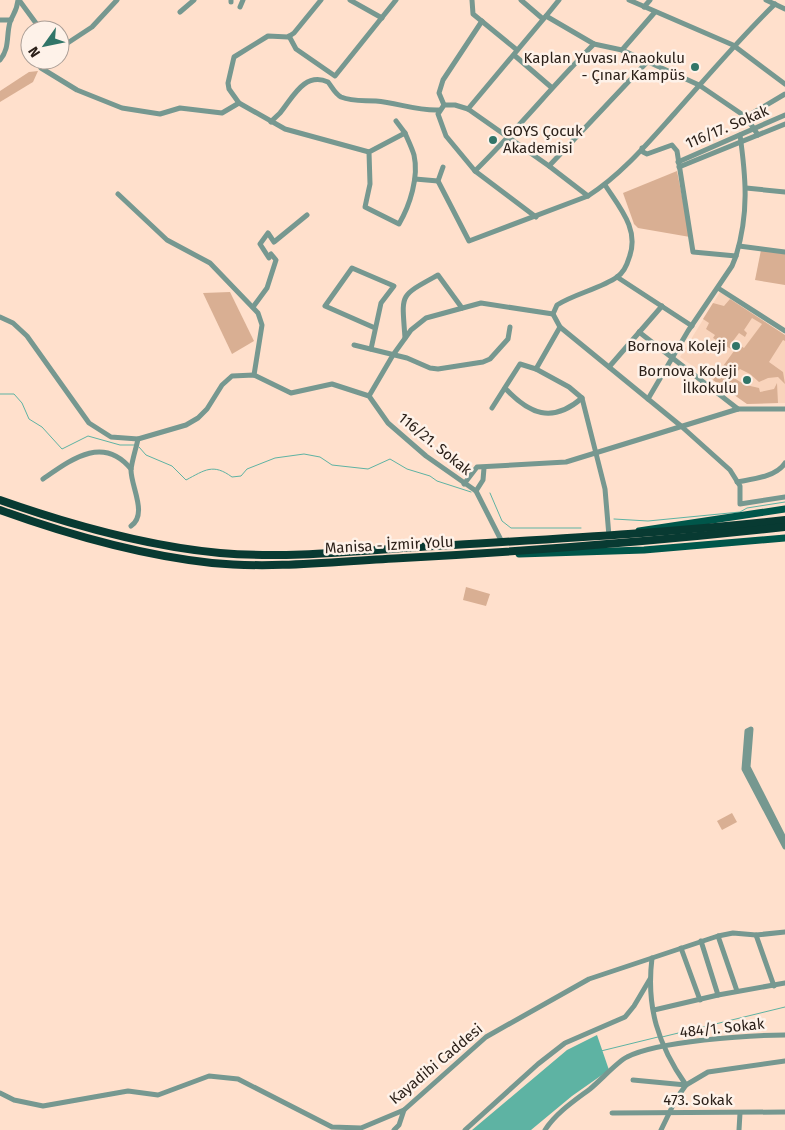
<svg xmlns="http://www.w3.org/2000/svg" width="785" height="1130" font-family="'Fira Sans',sans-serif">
<rect width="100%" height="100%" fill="#ffe0cc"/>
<!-- built -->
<polygon fill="#f9d4bc" points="720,292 785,335 785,403 747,404 680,357"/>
<!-- green -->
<g fill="#d9af93" fill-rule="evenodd">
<polygon points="38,71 33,82 0,102 0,91 29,72"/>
<polygon points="677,171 690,237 638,228 634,224 623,193"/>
<polygon points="761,250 785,254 785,285 755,280"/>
<polygon points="230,292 254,341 232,354 203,293"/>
<path d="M 730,299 L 785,335 L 785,341 L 783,340 L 769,362 L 783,372 L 785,384 L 778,377 L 768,378 L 759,382 L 750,374 L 740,369 L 732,376 C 743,385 747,385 759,388 L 760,392 L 774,389 L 777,383 L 778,403 L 747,404 L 713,380 L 734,351 L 713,338 L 715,335 L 706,329 L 709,323 L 703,319 L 713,303 L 724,306 ZM 752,318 L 762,324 L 744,348 L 733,341 L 739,333 L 745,337 L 747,333 L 744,330 Z"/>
<polygon points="466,587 490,594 486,606 463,600"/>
<polygon points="732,813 737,822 722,830 717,821"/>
</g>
<!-- water -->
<polygon fill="#5eb3a3" points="597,1035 609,1070 572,1096 531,1130 472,1130 567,1050"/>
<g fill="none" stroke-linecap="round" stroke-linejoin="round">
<!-- stream -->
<g stroke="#5eb3a3" stroke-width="1">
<polyline points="0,394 14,394 22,403 29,419 42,427 62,449 88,436 120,445 135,445"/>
<path d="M 139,447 L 146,455 L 172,466 L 186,480 C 205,470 213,463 232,477 L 241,476 L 247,469 L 275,458 L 304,454 L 320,457 L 332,465 L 368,469 L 390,459 L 407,469 L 430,476 L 437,481 L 471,492"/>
<polyline points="490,493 502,521 511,528 581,528"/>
<polyline points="614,519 648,521 740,512 747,508 785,502"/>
<polyline points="662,1037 785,1007"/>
<polyline points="601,1051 658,1037"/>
</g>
<!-- minor -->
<g stroke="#769890" stroke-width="5">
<polyline points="19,0 41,30"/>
<polyline points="350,0 382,18"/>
<polyline points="472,0 473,14 517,50"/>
<polyline points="521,0 543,19"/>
<polyline points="629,0 733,45 785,84"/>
<polyline points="766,0 785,9"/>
<polyline points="231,2 231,0"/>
<polyline points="240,7 243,0"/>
<polyline points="644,7 650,0"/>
<polyline points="180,12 194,0"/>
<polyline points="546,16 559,0"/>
<polyline points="0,20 11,20"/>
<polyline points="289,36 296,49 335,76 396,0"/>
<polyline points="60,48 92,27 117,0"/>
<polyline points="622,50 655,12"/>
<polyline points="514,55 551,87"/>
<path d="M 0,60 C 10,48 6,36 10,22 C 13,14 17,11 18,0"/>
<polyline points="41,68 77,90 122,108 160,114 180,108 222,113 239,103 285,129 369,152"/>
<polyline points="239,103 229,89 228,83 234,57 268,36 288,37 294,33 321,0"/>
<polyline points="444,105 439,93 443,80 482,21"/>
<polyline points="468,109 546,16 594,44 622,50 699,85 746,117 758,135"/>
<polyline points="746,117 785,94"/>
<polyline points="396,121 405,133"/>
<path d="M 271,122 C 274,118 277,116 280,113 C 292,99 304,71 328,82 C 332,87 335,94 341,97 C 353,102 365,100 376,101 C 398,103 417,111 439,110"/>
<path d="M 405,133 C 408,140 412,148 414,155 C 419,177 410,205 399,224 L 365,207 L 370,184 L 369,152 Z"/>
<path d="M 642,148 L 643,152 L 647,154 L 672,145 L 677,151 L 693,252 L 736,256 C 749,213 746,178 740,135"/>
<polyline points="678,162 785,115"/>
<polyline points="549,166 648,61"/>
<path d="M 443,167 L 438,181 L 469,241 L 588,196 C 621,175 648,143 674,114 C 707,77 739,39 775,4"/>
<polyline points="679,167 785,124"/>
<path d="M 475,171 C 517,130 553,85 594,44"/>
<polyline points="415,179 438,181"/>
<path d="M 605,185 C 620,208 640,230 629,258 C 627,265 623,273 617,277 C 602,288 574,294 557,305 L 553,314 L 560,327 L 681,426 L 730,470 L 740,486 L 740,504 L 785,497"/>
<polyline points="746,188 785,192"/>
<polyline points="118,194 167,240 210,263 258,313 262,325 254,375"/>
<polyline points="536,217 475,171 446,136 438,114 444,105 455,105 468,109 549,166 588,196"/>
<polyline points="739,246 785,252"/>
<polyline points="617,277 692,326"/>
<polyline points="718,288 785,331"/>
<polyline points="253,307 267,288 276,260 271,254 269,258 260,244 268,233 274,242 307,215"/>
<polyline points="0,317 13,323 27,336 89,423 111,437 138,439 186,425 198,418 207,409 222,385 232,376 254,375 291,393 332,384 369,396 388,423 426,456 476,491 502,542"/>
<polyline points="560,327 536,369 569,387 582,398 605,489 609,536"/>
<polyline points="639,332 738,409"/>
<path d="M 405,338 C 402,293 398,297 438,275 L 462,308"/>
<polyline points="354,345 407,358 430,368 438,369 483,362 490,359 508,339 510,327"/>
<polyline points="371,349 381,303 394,286 352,268 325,306 375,328"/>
<polyline points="609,367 662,306"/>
<path d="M 505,388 C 529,414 552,424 582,398"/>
<polyline points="369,396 393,355 411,330 426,318 481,303 553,314"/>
<polyline points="648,399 688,331 732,266 736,256"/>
<polyline points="492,408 520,364 536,369"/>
<path d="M 43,479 C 72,459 103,435 131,469"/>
<path d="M 737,482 C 752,479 776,477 785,463"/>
<polyline points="464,484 477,467 566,462 738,409 785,409"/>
<polyline points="476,491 483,480 484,468"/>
<path d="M 131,526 C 148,514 131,487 131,470 C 132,460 136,449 138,439"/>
<polyline points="785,840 748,767 751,729 747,731 744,769 785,847"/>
<polyline points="756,935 774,986"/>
<polyline points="718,936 737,991"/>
<polyline points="701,941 718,995"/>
<polyline points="681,948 700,1000"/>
<path d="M 652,958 C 646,1007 658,1045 686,1085 L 676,1099 L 661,1130"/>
<polyline points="654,1010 718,995 785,983"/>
<polyline points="633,1080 686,1085 708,1072 785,1061"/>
<polyline points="0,1093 14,1100 43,1106 128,1091 158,1095 209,1076 238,1079 332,1127 361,1128 404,1110 486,1037 589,979 718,936 733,933 756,935 785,932"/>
<polyline points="612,1113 785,1112"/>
<polyline points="394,1130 399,1125 404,1110"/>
<polyline points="465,1130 538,1064 565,1043 625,1017 634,1006 650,979"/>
<path d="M 545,1130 C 556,1113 574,1101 590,1089 C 600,1081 618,1061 627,1057 C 658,1041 749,1035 785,1035"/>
<polyline points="739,1130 740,1113"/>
</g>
<!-- major -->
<g stroke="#00564a" stroke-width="7">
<polyline points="639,531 785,509"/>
<polyline points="519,554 644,550 785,538"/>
</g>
<!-- highway -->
<g stroke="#083a32" stroke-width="8">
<path d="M 0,500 C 71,525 145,546 220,553 C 291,559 365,550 435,546 C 552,539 669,533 785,520"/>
<path d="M 0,510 C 69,535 139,555 212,563 C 275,569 340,561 403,558 C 531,551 658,541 785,527"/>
</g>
</g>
<!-- markers -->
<g fill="#317568" stroke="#fef2e9" stroke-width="2">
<circle cx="695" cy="67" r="5"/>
<circle cx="493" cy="140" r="5"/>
<circle cx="736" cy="346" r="5"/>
<circle cx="747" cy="380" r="5"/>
</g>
<g text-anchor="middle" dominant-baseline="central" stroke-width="5" stroke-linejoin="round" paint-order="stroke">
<!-- poi labels -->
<g font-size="15" fill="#2b2019" stroke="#fef2e9" text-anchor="end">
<text x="685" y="58">Kaplan Yuvası Anaokulu<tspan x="685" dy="17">- Çınar Kampüs</tspan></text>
<text x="503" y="131" text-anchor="start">GOYS Çocuk<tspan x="503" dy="17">Akademisi</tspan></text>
<text x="726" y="346">Bornova Koleji</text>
<text x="737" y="371">Bornova Koleji<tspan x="737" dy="17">İlkokulu</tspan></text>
</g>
<!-- street labels -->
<g font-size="15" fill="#2b2019" stroke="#fef2e9">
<text transform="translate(727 127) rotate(-23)">116/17. Sokak</text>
<text transform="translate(435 444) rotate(39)">116/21. Sokak</text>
<text transform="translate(389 545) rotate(-3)">Manisa - İzmir Yolu</text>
<text transform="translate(722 1028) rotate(-6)">484/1. Sokak</text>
<text transform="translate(436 1064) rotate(-40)">Kayadibi Caddesi</text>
<text x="698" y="1100">473. Sokak</text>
</g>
</g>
<!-- north arrow -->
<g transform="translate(45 45) rotate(237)"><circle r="24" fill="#fef2e9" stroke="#aa9e96"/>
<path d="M0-4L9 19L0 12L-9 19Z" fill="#317568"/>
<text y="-8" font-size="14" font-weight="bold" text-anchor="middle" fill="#2b2019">N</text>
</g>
</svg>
